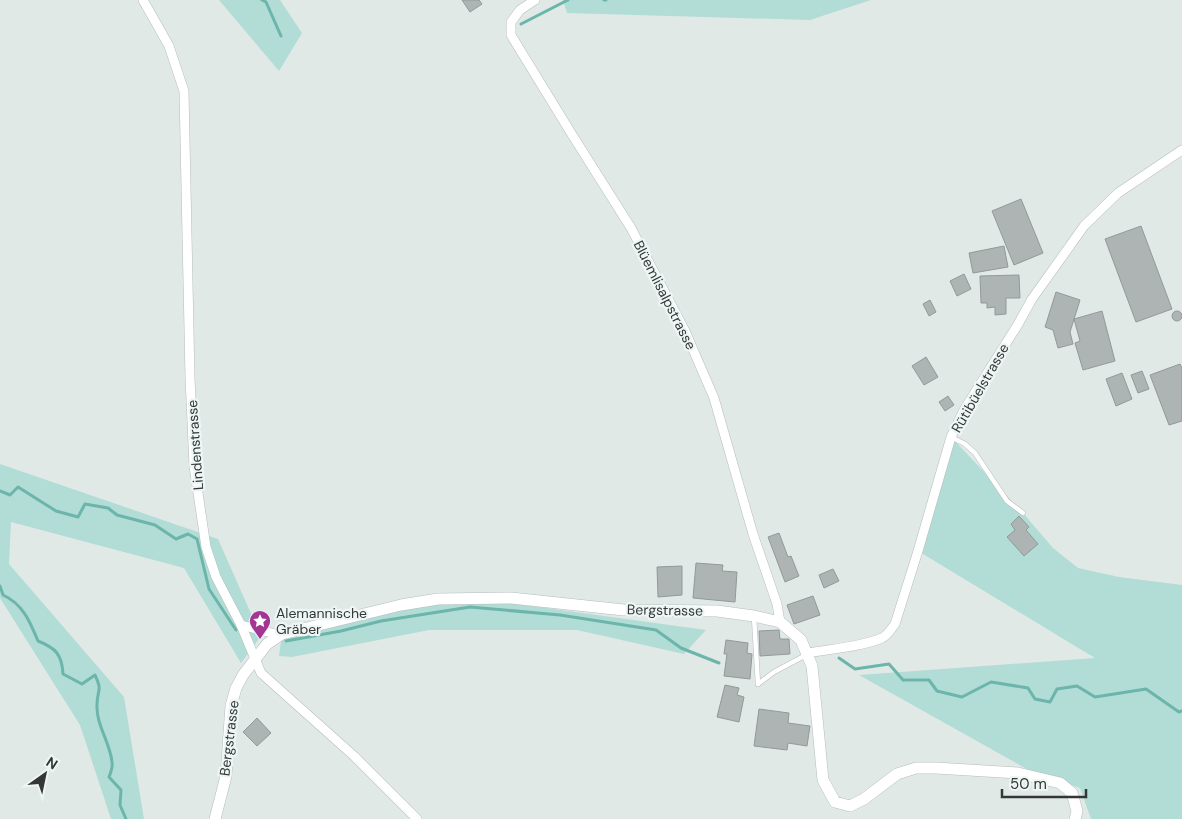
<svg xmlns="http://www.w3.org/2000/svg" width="1182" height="819" font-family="'DM Sans',sans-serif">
<rect width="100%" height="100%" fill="#e1e9e7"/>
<!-- green -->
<g fill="#b2dcd6">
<polygon points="219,0 280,0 302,33 279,71"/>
<polygon points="563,0 871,0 810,20 567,13"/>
<polygon points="951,437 1023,513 1053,548 1078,568 1119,577 1182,585 1182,819 1091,819 1080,788 1034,773 859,675 1095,658 918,551"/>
<polygon points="0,464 218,539 261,636 241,663 184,568 11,522 9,564 124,697 144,819 111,819 80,725 0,598"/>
<polygon points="496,601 706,630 684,654 577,630 429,630 292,657 279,656 282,634 401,605"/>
</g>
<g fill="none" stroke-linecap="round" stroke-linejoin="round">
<!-- stream -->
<g stroke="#6cb5ab" stroke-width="3">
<polyline points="262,0 266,2 281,36"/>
<polyline points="604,0 606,0"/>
<polyline points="521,24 568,0"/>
<polyline points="0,491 10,495 18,487 56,511 78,517 85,504 108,508 117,515 155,525 176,539 188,534 197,539 209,589 236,630"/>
<path d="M 0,586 L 3,595 C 23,604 30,622 38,641 C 56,648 62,655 63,674 L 82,684 L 95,675 C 103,692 97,689 97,705 C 96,725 110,742 112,762 C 113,767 111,772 109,777 L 121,790 L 120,805 L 126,819"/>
<polyline points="286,641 341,631 381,621 470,607 560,615 656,630 681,648 719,663"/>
<polyline points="839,658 855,669 889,664 903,680 929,680 937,691 962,697 991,682 1028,688 1035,699 1050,702 1057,689 1077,686 1095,697 1146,689 1179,712 1182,711"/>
</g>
</g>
<!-- building -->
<g fill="#adb4b3" stroke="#929998">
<polygon points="462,0 479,0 482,4 470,12"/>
<polygon points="1021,199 1043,253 1014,265 992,211"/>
<polygon points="1141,226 1172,309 1136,322 1105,239"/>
<polygon points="1004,246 1008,267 973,273 969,253"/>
<polygon points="964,274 971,289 957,296 950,281"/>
<polygon points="1019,275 1020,298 1006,298 1006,314 995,315 995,307 987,308 987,303 981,303 980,276"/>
<polygon points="1056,292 1080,300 1070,332 1073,344 1058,348 1053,330 1045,327"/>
<polygon points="930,300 936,312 929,316 923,304"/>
<circle cx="1177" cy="316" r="5"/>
<polygon points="1102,311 1115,361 1083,370 1075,343 1080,341 1074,319"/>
<polygon points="926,357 938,377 924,385 912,366"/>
<polygon points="1180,364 1182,368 1182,421 1169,425 1150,375"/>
<polygon points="1142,371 1149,389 1138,393 1131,375"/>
<polygon points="1122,373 1132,399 1116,406 1106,379"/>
<polygon points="948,396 954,405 945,411 939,402"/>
<polygon points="1019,516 1029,527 1026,530 1038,544 1024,556 1007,537 1015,530 1011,524"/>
<polygon points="779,533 788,557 791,556 799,576 785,582 768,537"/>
<polygon points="696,563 723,565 722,571 737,572 735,602 693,598"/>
<polygon points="682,566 682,595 658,597 657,567"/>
<polygon points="833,569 839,581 824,588 819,575"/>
<polygon points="813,596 820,615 794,624 787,605"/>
<polygon points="779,630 780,639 789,639 790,654 760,656 759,631"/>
<polygon points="726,640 748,643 747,653 752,654 750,679 724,676 727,654 724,654"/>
<polygon points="725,685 739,688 737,695 744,697 739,722 717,717"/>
<polygon points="759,709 789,713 788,723 810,726 807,746 788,743 787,750 754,746"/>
<polygon points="257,718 271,733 257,746 243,732"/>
</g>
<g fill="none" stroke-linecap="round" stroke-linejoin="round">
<!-- service casing -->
<g stroke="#b6bdbc" stroke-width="5.5">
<g id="service">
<polyline points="951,437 965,444 975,453 1007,501 1023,513"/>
<polyline points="754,617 758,684"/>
<polyline points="758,684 774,672 806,655"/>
</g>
</g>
<!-- minor casing -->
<g stroke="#b6bdbc" stroke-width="10">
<g id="minor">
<polyline points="143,0 169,46 184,91 190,378 194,466 206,547 216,577 241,625 261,673 354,756 417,819"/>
<polyline points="535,0 520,10 511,22 511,35 571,133 631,228 685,331 714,398 753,534 777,604 780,622"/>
<polyline points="241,625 279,635"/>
<path d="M 808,653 C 830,649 861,647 882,638 C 888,635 891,629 895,624 L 918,551 L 951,437 L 964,410 L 1017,326 L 1032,299 L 1084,226 L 1118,193 L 1182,150"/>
</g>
</g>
<!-- tertiary casing -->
<g stroke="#b6bdbc" stroke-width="12">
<polyline id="tertiary" points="215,819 226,776 231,706 236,688 243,675 267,644 282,634 401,605 438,599 511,598 624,610 717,611 754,616 780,622 801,640 812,666 823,780 835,802 850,806 864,799 897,774 916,768 936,768 1018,773 1060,783 1072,793 1077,811 1075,819"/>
</g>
<!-- service -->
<use href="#service" stroke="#fff" stroke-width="4.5"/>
<!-- minor -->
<use href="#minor" stroke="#fff" stroke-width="9"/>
<!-- tertiary -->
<use href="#tertiary" stroke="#fff" stroke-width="11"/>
</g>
<!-- icons -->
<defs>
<g id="sight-pin" transform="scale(1.125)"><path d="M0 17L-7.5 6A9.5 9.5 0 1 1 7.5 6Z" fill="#a43593" stroke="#eef6f5"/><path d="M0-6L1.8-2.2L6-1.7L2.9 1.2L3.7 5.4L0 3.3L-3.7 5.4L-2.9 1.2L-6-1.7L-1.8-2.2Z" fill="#fff"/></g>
</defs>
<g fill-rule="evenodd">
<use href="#sight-pin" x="260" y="621"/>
</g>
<g text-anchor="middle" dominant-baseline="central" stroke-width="4.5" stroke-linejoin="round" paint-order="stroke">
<!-- street labels -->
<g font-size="14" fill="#343736" stroke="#eef6f5">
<text transform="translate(665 295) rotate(63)">Blüemlisalpstrasse</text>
<text transform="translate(980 388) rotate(-60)">Rütibüelstrasse</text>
<text transform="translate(195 445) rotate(-94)">Lindenstrasse</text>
<text transform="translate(665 610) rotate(1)">Bergstrasse</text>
<text transform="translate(229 738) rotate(-83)">Bergstrasse</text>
</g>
<!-- poi labels -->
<g font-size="14" fill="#343736" stroke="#eef6f5" text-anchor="start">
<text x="276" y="613">Alemannische<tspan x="276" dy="16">Gräber</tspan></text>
</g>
</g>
<!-- north arrow -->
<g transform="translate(45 774) rotate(33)" stroke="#eef6f5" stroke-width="4" paint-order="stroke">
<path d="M0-4L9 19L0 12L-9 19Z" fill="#343736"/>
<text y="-8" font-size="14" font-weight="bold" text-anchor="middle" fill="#343736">N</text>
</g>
<!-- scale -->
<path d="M1002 789v8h84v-8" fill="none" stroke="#343736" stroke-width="2.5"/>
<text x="1010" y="789" font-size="15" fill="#343736" stroke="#eef6f5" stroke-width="4" paint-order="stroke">50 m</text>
</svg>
